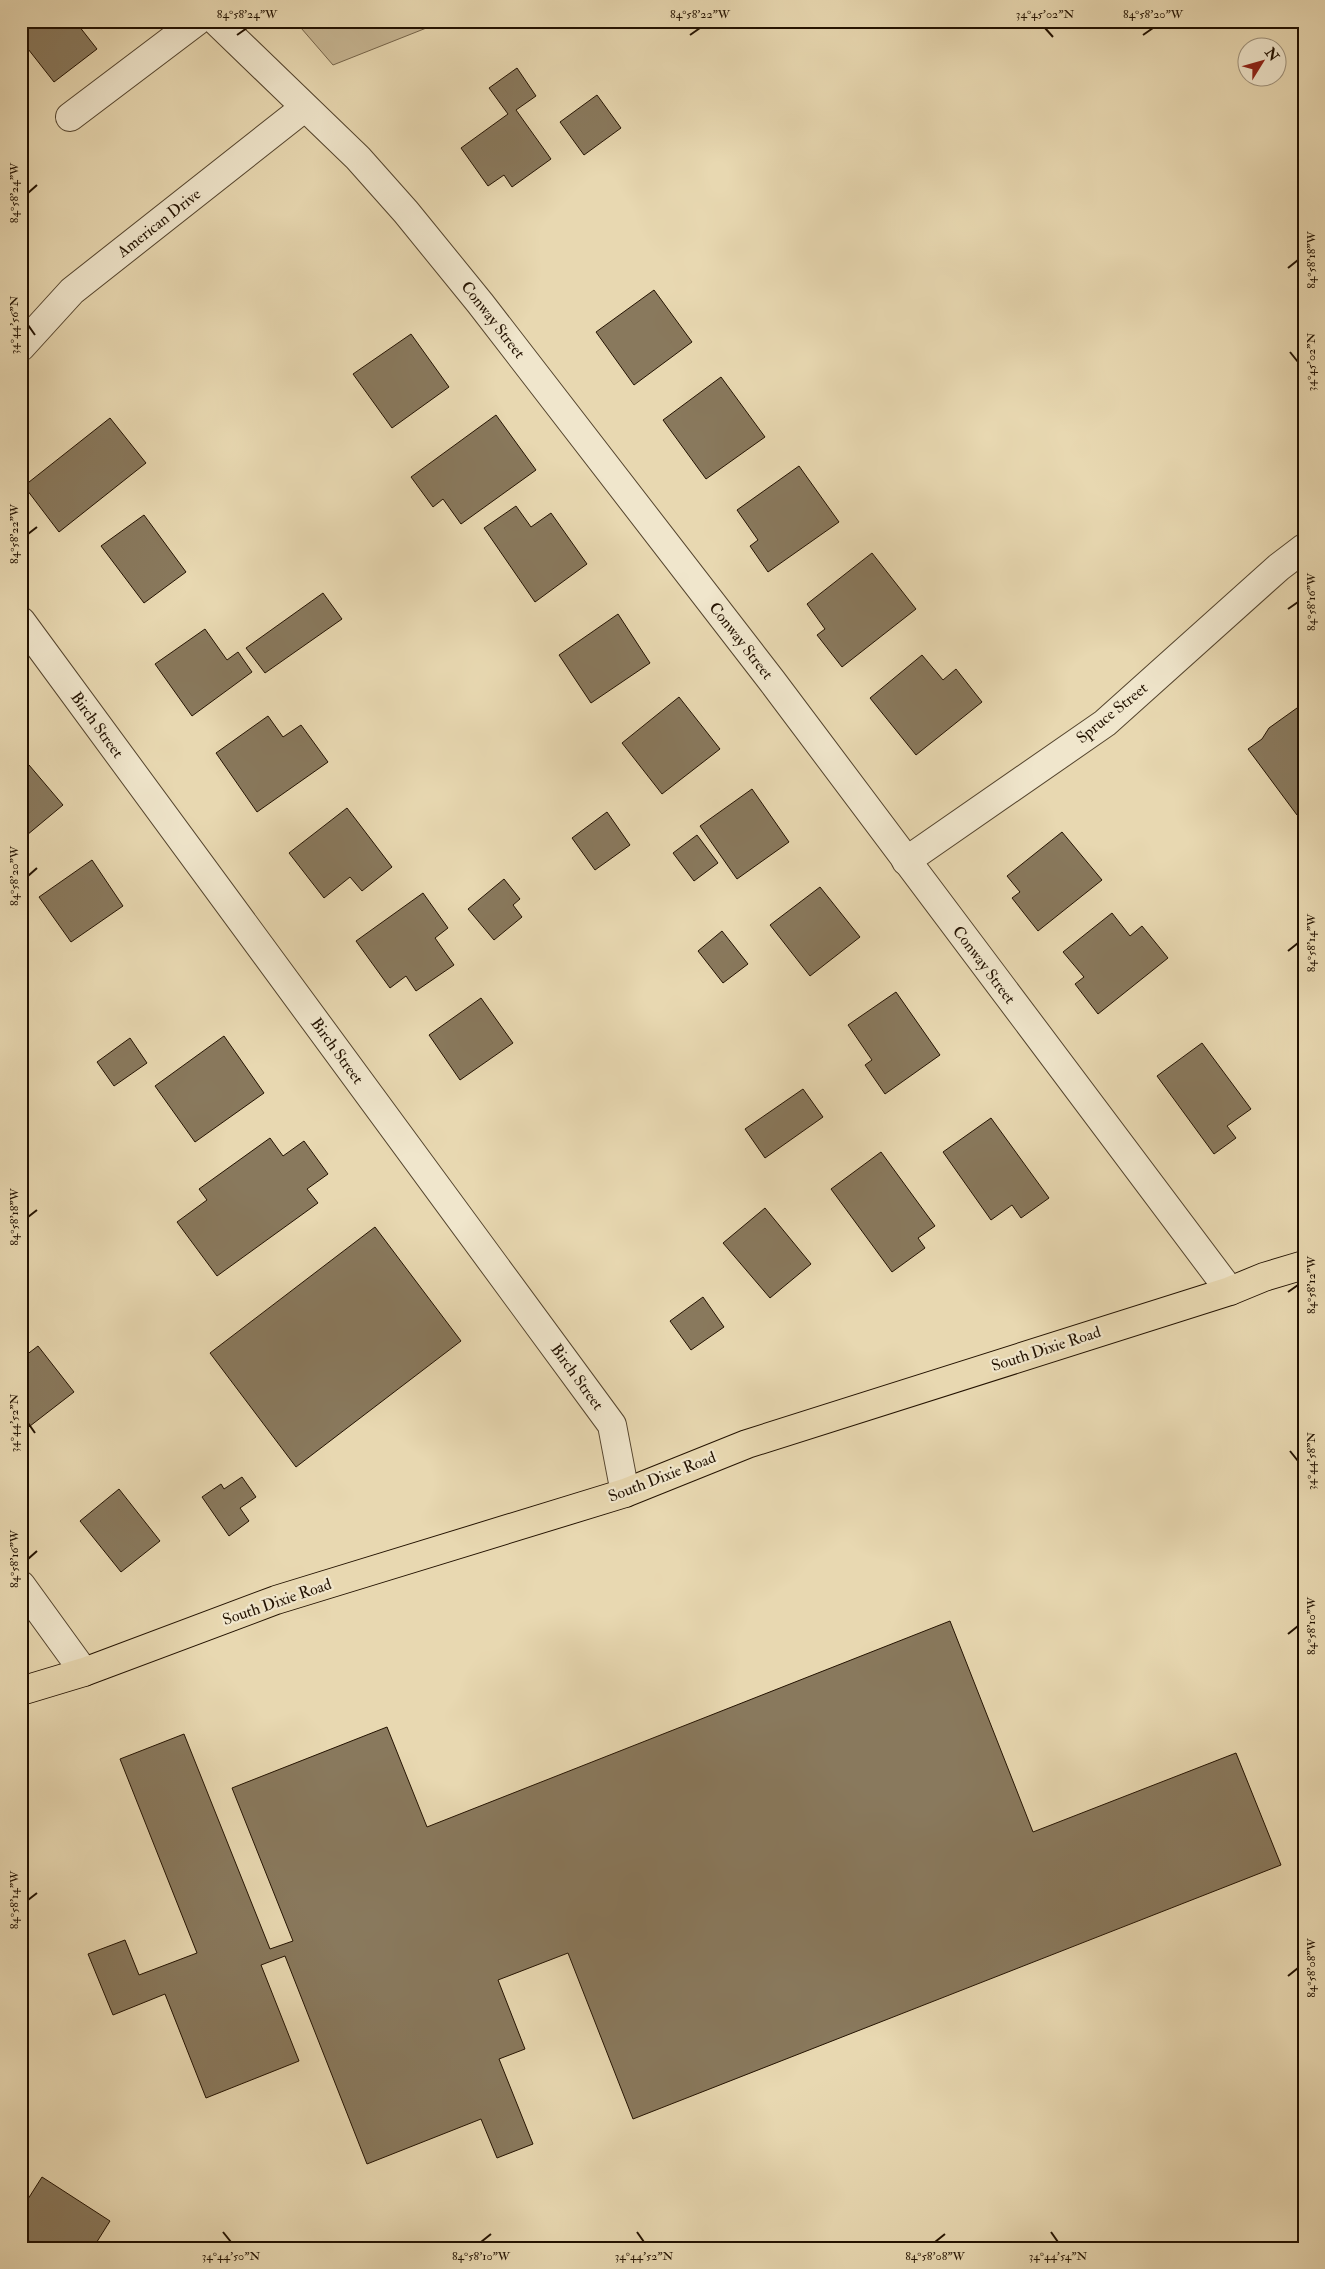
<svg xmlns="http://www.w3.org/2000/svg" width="1325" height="2269" font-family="'IM FELL Double Pica',serif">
<rect width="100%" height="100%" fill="#e8d8b1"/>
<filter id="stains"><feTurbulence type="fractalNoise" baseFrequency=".004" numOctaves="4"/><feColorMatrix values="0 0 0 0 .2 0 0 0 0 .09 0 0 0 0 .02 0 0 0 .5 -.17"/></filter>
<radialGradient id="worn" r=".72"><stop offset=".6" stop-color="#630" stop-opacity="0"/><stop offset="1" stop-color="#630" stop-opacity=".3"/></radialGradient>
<!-- green -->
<polygon fill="#c7b693" stroke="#75644a" points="295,21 444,21 333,65"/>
<!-- building -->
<g fill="#89795d" stroke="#231201">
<polygon points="21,21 75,21 97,49 54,82 21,40"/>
<polygon points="517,68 536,96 516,110 551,159 512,187 504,175 488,186 461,148 508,114 489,88"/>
<polygon points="597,95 621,128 584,155 560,122"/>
<polygon points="654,290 692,342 634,385 596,332"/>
<polygon points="411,334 449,387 392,428 353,374"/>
<polygon points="721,377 765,437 706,479 663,420"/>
<polygon points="496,415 536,470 461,524 443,499 433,507 411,477"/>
<polygon points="110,418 146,463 59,532 24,486"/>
<polygon points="799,466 839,522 768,572 750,546 758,540 737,510"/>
<polygon points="516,506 531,527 551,513 587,564 535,602 484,528"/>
<polygon points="144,515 186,572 144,603 101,546"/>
<polygon points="872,553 916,609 842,667 817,635 825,629 807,604"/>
<polygon points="323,593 342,619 265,673 246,648"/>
<polygon points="618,614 650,663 591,703 559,655"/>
<polygon points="205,629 227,660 238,652 252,672 192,716 155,664"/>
<polygon points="922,655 943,680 956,669 982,702 916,755 870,698"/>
<polygon points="679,697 720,749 662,794 622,743"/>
<polygon points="1304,703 1304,814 1297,815 1248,749 1262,739 1269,728"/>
<polygon points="268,716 283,737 301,725 328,762 257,812 216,753"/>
<polygon points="29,765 63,805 21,840 21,771"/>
<polygon points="752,789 789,842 737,879 700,826"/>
<polygon points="347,808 392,867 362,891 350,877 324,898 289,853"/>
<polygon points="607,812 630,845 595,870 572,838"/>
<polygon points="1062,832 1102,880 1038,931 1012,898 1020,892 1007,876"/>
<polygon points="697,835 718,863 694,881 673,853"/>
<polygon points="92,860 123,906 71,942 39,897"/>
<polygon points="504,879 520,899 513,905 522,917 494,940 468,909"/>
<polygon points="820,887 860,937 810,976 770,925"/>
<polygon points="423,893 448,928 435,938 454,965 416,991 406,976 390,988 356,941"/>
<polygon points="1112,913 1130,936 1142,926 1168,958 1098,1014 1075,984 1084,977 1063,952"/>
<polygon points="722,931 748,964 723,983 698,951"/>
<polygon points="896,992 940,1055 885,1094 865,1065 872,1060 848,1025"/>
<polygon points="481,998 513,1043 460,1080 429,1035"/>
<polygon points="224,1036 264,1093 195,1142 155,1086"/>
<polygon points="130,1038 147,1063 114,1086 97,1062"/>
<polygon points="1202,1043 1251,1109 1227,1126 1236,1138 1214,1154 1157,1076"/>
<polygon points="803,1089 823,1117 765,1158 745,1129"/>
<polygon points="991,1118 1049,1198 1021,1218 1012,1205 991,1220 943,1152"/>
<polygon points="270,1138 283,1156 304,1141 328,1174 307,1189 318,1203 217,1276 177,1222 207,1200 199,1189"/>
<polygon points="881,1152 935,1226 918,1238 925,1248 892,1272 831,1189"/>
<polygon points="765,1208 811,1264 770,1298 723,1243"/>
<polygon points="375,1227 461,1341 296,1467 210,1353"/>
<polygon points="703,1297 724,1327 691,1350 670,1321"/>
<polygon points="38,1346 74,1392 21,1433 21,1359"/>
<polygon points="242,1477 256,1497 240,1508 249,1521 229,1536 202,1497 221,1484 224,1489"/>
<polygon points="119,1489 160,1541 121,1572 80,1521"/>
<polygon points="950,1621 1033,1832 1236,1753 1281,1865 633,2119 568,1953 498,1980 525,2049 499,2059 533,2144 497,2158 481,2119 367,2164 285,1956 261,1965 299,2061 206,2098 165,1994 113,2015 88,1954 125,1940 139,1975 197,1953 120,1759 184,1734 270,1949 293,1941 232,1788 387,1727 427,1827"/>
<polygon points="42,2177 110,2221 93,2248 40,2248 21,2236 21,2210"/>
</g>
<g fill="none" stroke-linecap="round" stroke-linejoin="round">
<!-- minor casing -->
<g stroke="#54442d" stroke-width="30">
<g id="minor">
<polyline points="216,21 358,158 406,212 480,303 772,681 1230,1291"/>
<polyline points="70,117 197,21"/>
<polyline points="21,347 72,291 304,108"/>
<polyline points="21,621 612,1425 625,1493"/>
<polyline points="906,861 1105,723 1279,567 1304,548"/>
<polyline points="21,1585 84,1672"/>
</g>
</g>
<!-- major casing -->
<g stroke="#231201" stroke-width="30">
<polyline id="major" points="21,1691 84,1672 276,1600 625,1493 747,1444 1230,1291 1264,1277 1304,1265"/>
</g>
<!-- minor -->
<use href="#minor" stroke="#f0e6cc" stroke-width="28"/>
<!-- major -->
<use href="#major" stroke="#e8d8b1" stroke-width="28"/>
</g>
<!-- ticks -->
<path fill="none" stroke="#231201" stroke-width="2" d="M 1045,28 L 1053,37M 237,35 L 247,28M 690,35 L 700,28M 1143,35 L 1153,28M 28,193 L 37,185M 1288,268 L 1298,260M 28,325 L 35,335M 1290,352 L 1298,362M 28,534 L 37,527M 1288,609 L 1298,602M 28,876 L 37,868M 1288,951 L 1298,943M 28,1217 L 37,1210M 1288,1292 L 1298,1285M 28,1423 L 35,1433M 1290,1451 L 1298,1461M 28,1559 L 37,1551M 1288,1634 L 1298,1626M 28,1900 L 37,1893M 1288,1976 L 1298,1968M 223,2232 L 231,2242M 637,2232 L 644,2242M 1051,2232 L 1058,2242M 481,2242 L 491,2234M 935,2242 L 945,2234"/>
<g text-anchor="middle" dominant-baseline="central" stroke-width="4.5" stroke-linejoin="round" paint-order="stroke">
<!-- street labels -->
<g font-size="16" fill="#231201" stroke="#f0e6cc">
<text transform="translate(159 223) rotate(-38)">American Drive</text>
<text transform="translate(493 320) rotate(52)">Conway Street</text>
<text transform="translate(741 641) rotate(52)">Conway Street</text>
<text transform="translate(1112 713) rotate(-39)">Spruce Street</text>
<text transform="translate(97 725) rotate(54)">Birch Street</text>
<text transform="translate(984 965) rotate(53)">Conway Street</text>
<text transform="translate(337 1051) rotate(54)">Birch Street</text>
<text transform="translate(1046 1349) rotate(-18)">South Dixie Road</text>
<text transform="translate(577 1377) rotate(54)">Birch Street</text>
<text transform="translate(662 1477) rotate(-21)">South Dixie Road</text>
<text transform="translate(277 1602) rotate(-19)">South Dixie Road</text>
</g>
</g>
<!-- margin -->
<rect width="1325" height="2269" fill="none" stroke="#e8d8b1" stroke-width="55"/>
<!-- north arrow -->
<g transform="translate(1262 62) rotate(53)"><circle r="24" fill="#f0e6cc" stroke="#9e917b"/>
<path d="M0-4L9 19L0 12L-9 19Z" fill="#8f2418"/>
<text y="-8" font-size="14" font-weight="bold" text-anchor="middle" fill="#231201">N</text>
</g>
<rect x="28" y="28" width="1270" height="2214" fill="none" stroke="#231201" stroke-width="2"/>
<g font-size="12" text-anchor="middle" fill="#231201">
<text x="247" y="18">84°58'24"W</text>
<text x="700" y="18">84°58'22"W</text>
<text x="1045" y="18">34°45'02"N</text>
<text x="1153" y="18">84°58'20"W</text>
<text transform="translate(14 193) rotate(-90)" y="4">84°58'24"W</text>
<text transform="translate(1311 260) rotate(-90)" y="4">84°58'18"W</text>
<text transform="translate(14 325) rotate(-90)" y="4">34°44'56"N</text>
<text transform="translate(1311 362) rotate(-90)" y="4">34°45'02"N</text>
<text transform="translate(14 534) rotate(-90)" y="4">84°58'22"W</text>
<text transform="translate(1311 602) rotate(-90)" y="4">84°58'16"W</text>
<text transform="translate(14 876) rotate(-90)" y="4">84°58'20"W</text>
<text transform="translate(1311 943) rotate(-90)" y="4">84°58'14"W</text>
<text transform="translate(14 1217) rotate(-90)" y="4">84°58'18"W</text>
<text transform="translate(1311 1285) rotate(-90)" y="4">84°58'12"W</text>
<text transform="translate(14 1423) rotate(-90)" y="4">34°44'52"N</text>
<text transform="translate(1311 1461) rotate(-90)" y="4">34°44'58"N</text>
<text transform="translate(14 1559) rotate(-90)" y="4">84°58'16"W</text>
<text transform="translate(1311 1626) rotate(-90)" y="4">84°58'10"W</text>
<text transform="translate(14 1900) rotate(-90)" y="4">84°58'14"W</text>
<text transform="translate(1311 1968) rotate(-90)" y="4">84°58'08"W</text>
<text x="231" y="2260">34°44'50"N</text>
<text x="481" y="2260">84°58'10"W</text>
<text x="644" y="2260">34°44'52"N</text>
<text x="935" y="2260">84°58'08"W</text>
<text x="1058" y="2260">34°44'54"N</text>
</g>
<rect width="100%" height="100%" filter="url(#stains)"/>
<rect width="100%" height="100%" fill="url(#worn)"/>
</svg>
